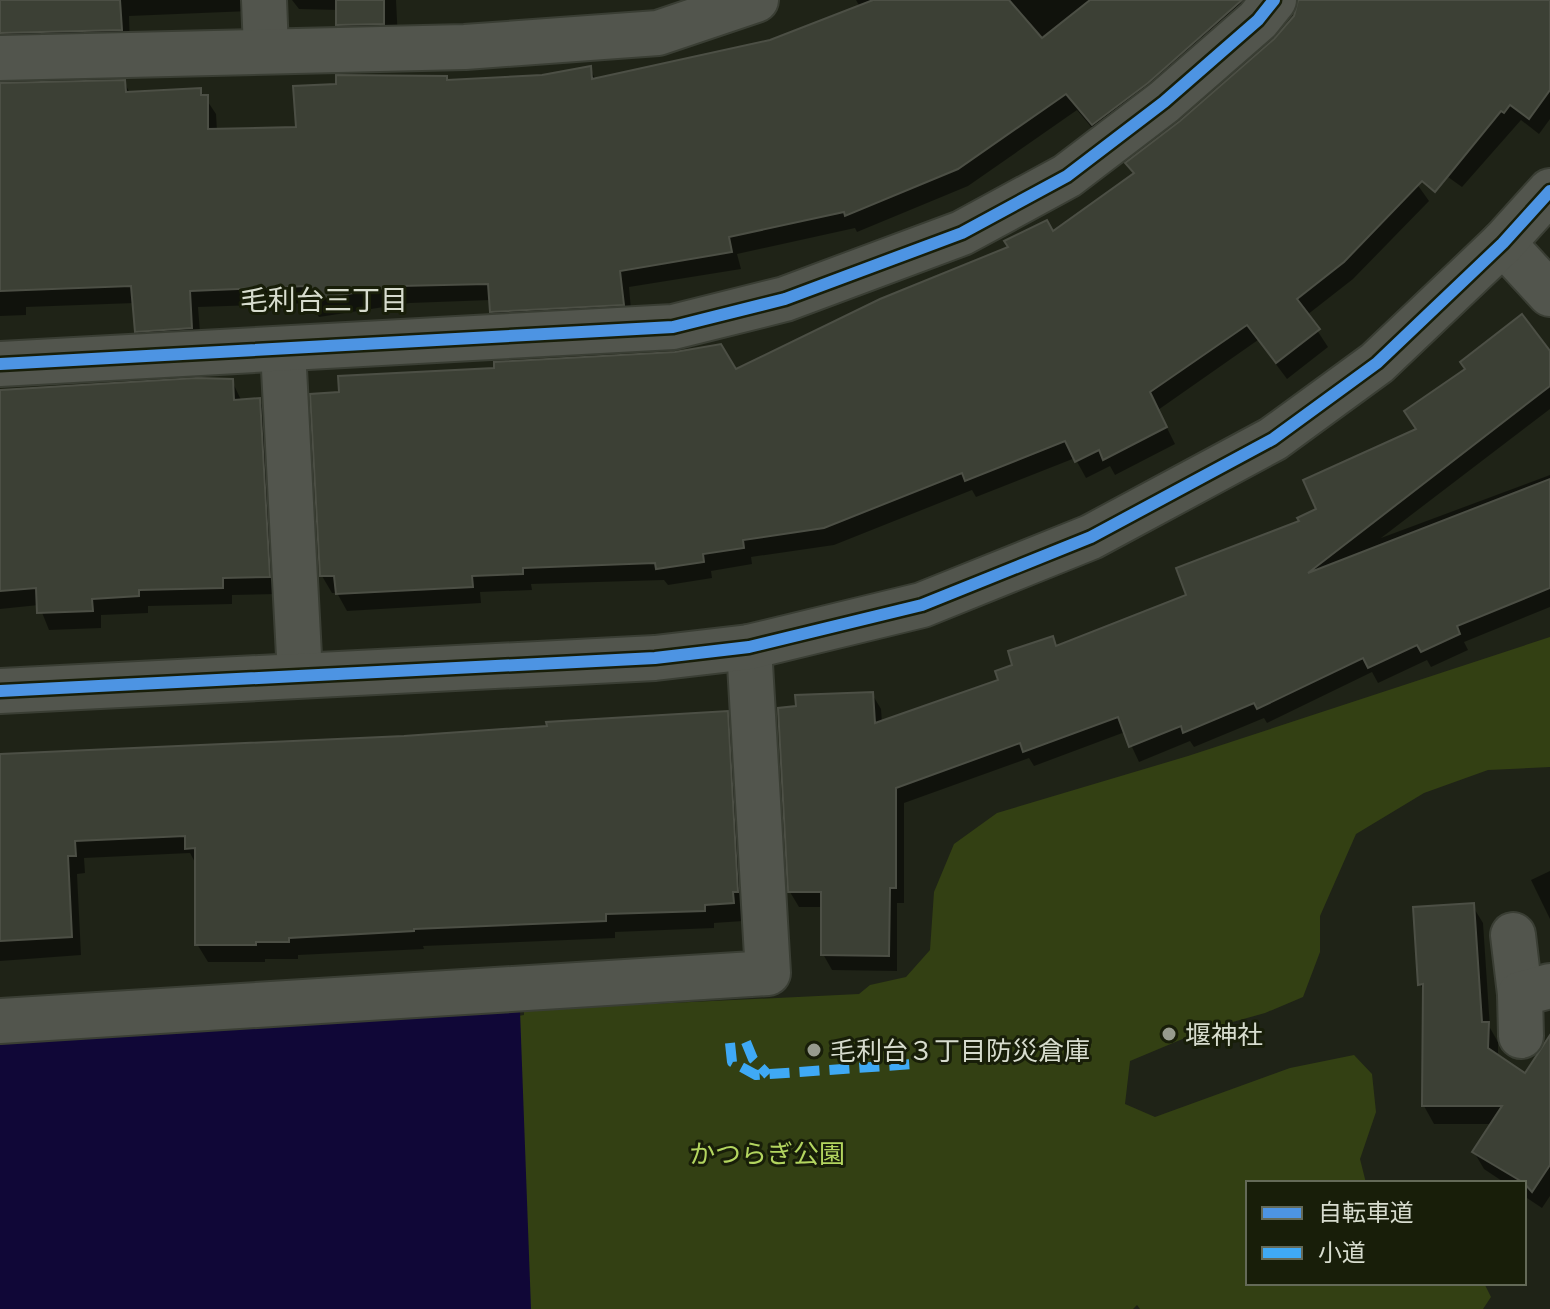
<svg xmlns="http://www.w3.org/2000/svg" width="1550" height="1309" font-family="Quicksand,'Noto Sans JP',sans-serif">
<rect width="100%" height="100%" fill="#1f2317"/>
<!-- green -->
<polygon fill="#334013" points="1550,637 1550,767 1488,770 1424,793 1356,834 1320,916 1320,952 1303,997 1265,1013 1204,1030 1130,1061 1125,1104 1155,1117 1290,1068 1354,1055 1372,1074 1376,1112 1360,1159 1366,1183 1248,1183 1248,1283 1484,1283 1491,1297 1483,1309 1140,1309 1137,1305 1133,1309 466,1309 506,1018 524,1015 524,1010 859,994 870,985 906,977 930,950 934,892 954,844 997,813 1188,756"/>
<!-- water -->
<polygon fill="#100737" points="520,1011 531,1309 0,1309 0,1036"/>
<!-- shadow -->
<g fill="#0007">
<polygon points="0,0 257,0 250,11 129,16 130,47 0,51"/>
<polygon points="292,0 396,0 398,40 347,42 338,25 338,10 299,9"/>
<polygon points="856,0 1267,0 1103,141 1077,110 968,186 857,232 855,228 737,254 741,269 629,287 632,321 502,328 492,311 491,300 410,303 319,317 311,303 198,307 201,345 147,348 137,331 135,303 26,307 26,315 0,316 0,83 124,82 130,93 200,90 216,114 217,131 298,129 446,77 449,82 542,77 590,69 596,80 771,42 860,7"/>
<polygon points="1300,0 1550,0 1550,119 1539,134 1521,120 1462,187 1375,125 1429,201 1353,279 1307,315 1328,347 1287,379 1258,340 1158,410 1175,444 1115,475 1110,466 1086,478 1075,458 976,497 972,490 834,545 751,557 752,564 711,571 712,578 668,585 664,580 531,584 532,590 480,592 481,603 347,611 337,593 332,593 322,576 735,372 1053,233 1135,175 1128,163 1182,122 1276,40 1296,16"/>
<polygon points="1550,355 1550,409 1381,538 1550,475 1550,607 1464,642 1468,650 1431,667 1427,660 1378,683 1372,672 1267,723 1264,718 1194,747 1190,741 1139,762 1125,732 1034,766 1029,758 904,803 904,903 897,903 897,971 832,970 823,954 823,907 799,907 790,892 872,694 881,709 882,723 1001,681 1015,666 1052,638 1057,647 1189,596 1319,510 1418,430"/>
<polygon points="232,381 242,402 259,400 269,417 278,594 232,595 232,604 148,606 148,613 101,615 101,628 49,630 39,605 0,609 0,392"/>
<polygon points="727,713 737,731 743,921 714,923 714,928 615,932 615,938 423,946 424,949 298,955 298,959 265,959 265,962 208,962 197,944 197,866 190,853 84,858 85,873 77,874 81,955 0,961 0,754 404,738"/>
<polygon points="1550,871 1550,919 1531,880"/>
<polygon points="1472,905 1483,923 1490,1028 1498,1042 1498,1057 1550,1092 1550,1196 1542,1208 1524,1196 1524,1183 1505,1183 1484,1169 1474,1152 1493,1124 1434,1124 1424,1106 1425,993 1420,984"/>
</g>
<!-- building -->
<g fill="#3c4035" stroke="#4c4f45" stroke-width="2">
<polygon points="0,0 120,0 122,30 0,33"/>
<polygon points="336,0 384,0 384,24 336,25"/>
<polygon points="873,0 1009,0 1042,38 1090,0 1242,0 1148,83 1092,125 1066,94 958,169 845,216 844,212 729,237 732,252 620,271 624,305 490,312 488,284 399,286 307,300 306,286 190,291 192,328 135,332 131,286 0,291 0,83 125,80 126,92 201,88 201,95 208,95 208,129 296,127 293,86 336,84 336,75 447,76 447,80 542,75 591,66 592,79 770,40"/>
<polygon points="1298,0 1550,0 1550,90 1529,119 1510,105 1504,113 1501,111 1435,192 1422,181 1344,262 1297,299 1320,329 1276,363 1247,325 1150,392 1167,427 1103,460 1099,450 1075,462 1065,441 965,481 962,473 824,528 743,540 744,548 703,554 704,562 656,569 655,563 523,568 523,574 472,576 473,587 336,594 334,576 320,576 310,394 339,392 338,376 494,368 494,362 675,352 721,344 736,369 880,299 1008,247 1004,241 1047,220 1053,231 1134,173 1125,163 1180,121 1274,39 1294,16"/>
<polygon points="1522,314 1550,351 1550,386 1308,573 1550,479 1550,588 1457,626 1460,634 1421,652 1417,645 1368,668 1363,658 1257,709 1254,703 1183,733 1181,726 1129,747 1118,717 1023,752 1020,743 896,788 896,888 890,888 889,956 821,955 821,892 788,892 778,708 796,706 795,695 873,692 875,723 998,680 995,671 1012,665 1008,651 1053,636 1056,646 1186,595 1176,568 1299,521 1297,518 1316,509 1303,480 1416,429 1404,411 1465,369 1460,362"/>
<polygon points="196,378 233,379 234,400 260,398 270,577 223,578 223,588 139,590 139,596 92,599 93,611 37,613 36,588 0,591 0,390"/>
<polygon points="728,711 738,892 733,892 734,903 705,905 705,911 606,914 606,921 414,929 414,931 289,938 289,942 256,942 256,945 195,945 195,848 185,849 185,836 75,841 76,856 68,856 72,937 0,941 0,754 404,736 547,726 546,722"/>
<polygon points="1474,903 1482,1022 1489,1022 1488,1048 1525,1073 1550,1035 1550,1165 1532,1192 1524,1183 1472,1152 1502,1106 1422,1106 1423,984 1418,985 1413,907"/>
</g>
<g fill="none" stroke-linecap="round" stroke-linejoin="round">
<!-- minor casing -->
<g stroke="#3a3e34" stroke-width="48">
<g id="minor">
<polyline points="264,0 266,49"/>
<polyline points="0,58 465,47 658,33 756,0"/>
<polyline points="1503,243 1550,294"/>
<polyline points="283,350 300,675"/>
<polyline points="0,364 673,327 785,299 962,233 1067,176 1164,102 1258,20 1274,0"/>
<polyline points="1513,935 1520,994"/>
<polyline points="0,1021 768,973 749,647"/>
<polyline points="1521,1036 1520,994 1550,986"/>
</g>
</g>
<!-- tertiary casing -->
<g stroke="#3a3e34" stroke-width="48">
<polyline id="tertiary" points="0,691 655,658 749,647 922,605 1091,537 1273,439 1377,363 1503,243 1550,191"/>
</g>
<!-- minor -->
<use href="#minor" stroke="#52554d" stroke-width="44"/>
<!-- tertiary -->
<use href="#tertiary" stroke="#52554d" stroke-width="44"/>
<!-- quiet -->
<g stroke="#3fa9f5" stroke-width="10" stroke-dasharray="20 10" stroke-linecap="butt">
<polyline points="746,1042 753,1059 768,1075"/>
<polyline points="730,1043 732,1062 756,1075 914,1064"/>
</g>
<!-- cycleway casing -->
<g stroke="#181e09" stroke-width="17">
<g id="cycleway">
<polyline points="0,364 673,327 785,299 962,233 1067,176 1164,102 1258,20 1274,0"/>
<polyline points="0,691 655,658 749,647 922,605 1091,537 1273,439 1377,363 1503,243 1550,191"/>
</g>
</g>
<!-- cycleway -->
<use href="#cycleway" stroke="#4d94e3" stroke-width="12"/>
</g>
<!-- markers -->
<g fill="#979b8e" stroke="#181e09" stroke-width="3">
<circle cx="1169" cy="1034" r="8"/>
<circle cx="814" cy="1050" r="8"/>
</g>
<g text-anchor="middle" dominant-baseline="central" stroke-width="6" stroke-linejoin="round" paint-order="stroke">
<!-- poi labels -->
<g font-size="26" fill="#d7dcce" stroke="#181e09" text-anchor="start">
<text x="1185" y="1034">堰神社</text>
<text x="830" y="1050">毛利台３丁目防災倉庫</text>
</g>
<!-- park labels -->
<g font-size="26" fill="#b3d55f" stroke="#181e09">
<text x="767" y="1153">かつらぎ公園</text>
</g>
<!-- neighbourhood labels -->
<g font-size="28" fill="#d7dcce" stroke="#181e09">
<text x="324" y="299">毛利台三丁目</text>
</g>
</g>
<!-- legend -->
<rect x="1246" y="1181" width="280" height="104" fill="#181e09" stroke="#646a58" stroke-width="2"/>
<rect x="1262" y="1207" width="40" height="12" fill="#4d94e3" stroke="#646a58" stroke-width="2"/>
<text x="1318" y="1221" font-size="24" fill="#d7dcce">自転車道</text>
<rect x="1262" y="1247" width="40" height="12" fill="#3fa9f5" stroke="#646a58" stroke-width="2"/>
<text x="1318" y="1261" font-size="24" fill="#d7dcce">小道</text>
</svg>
